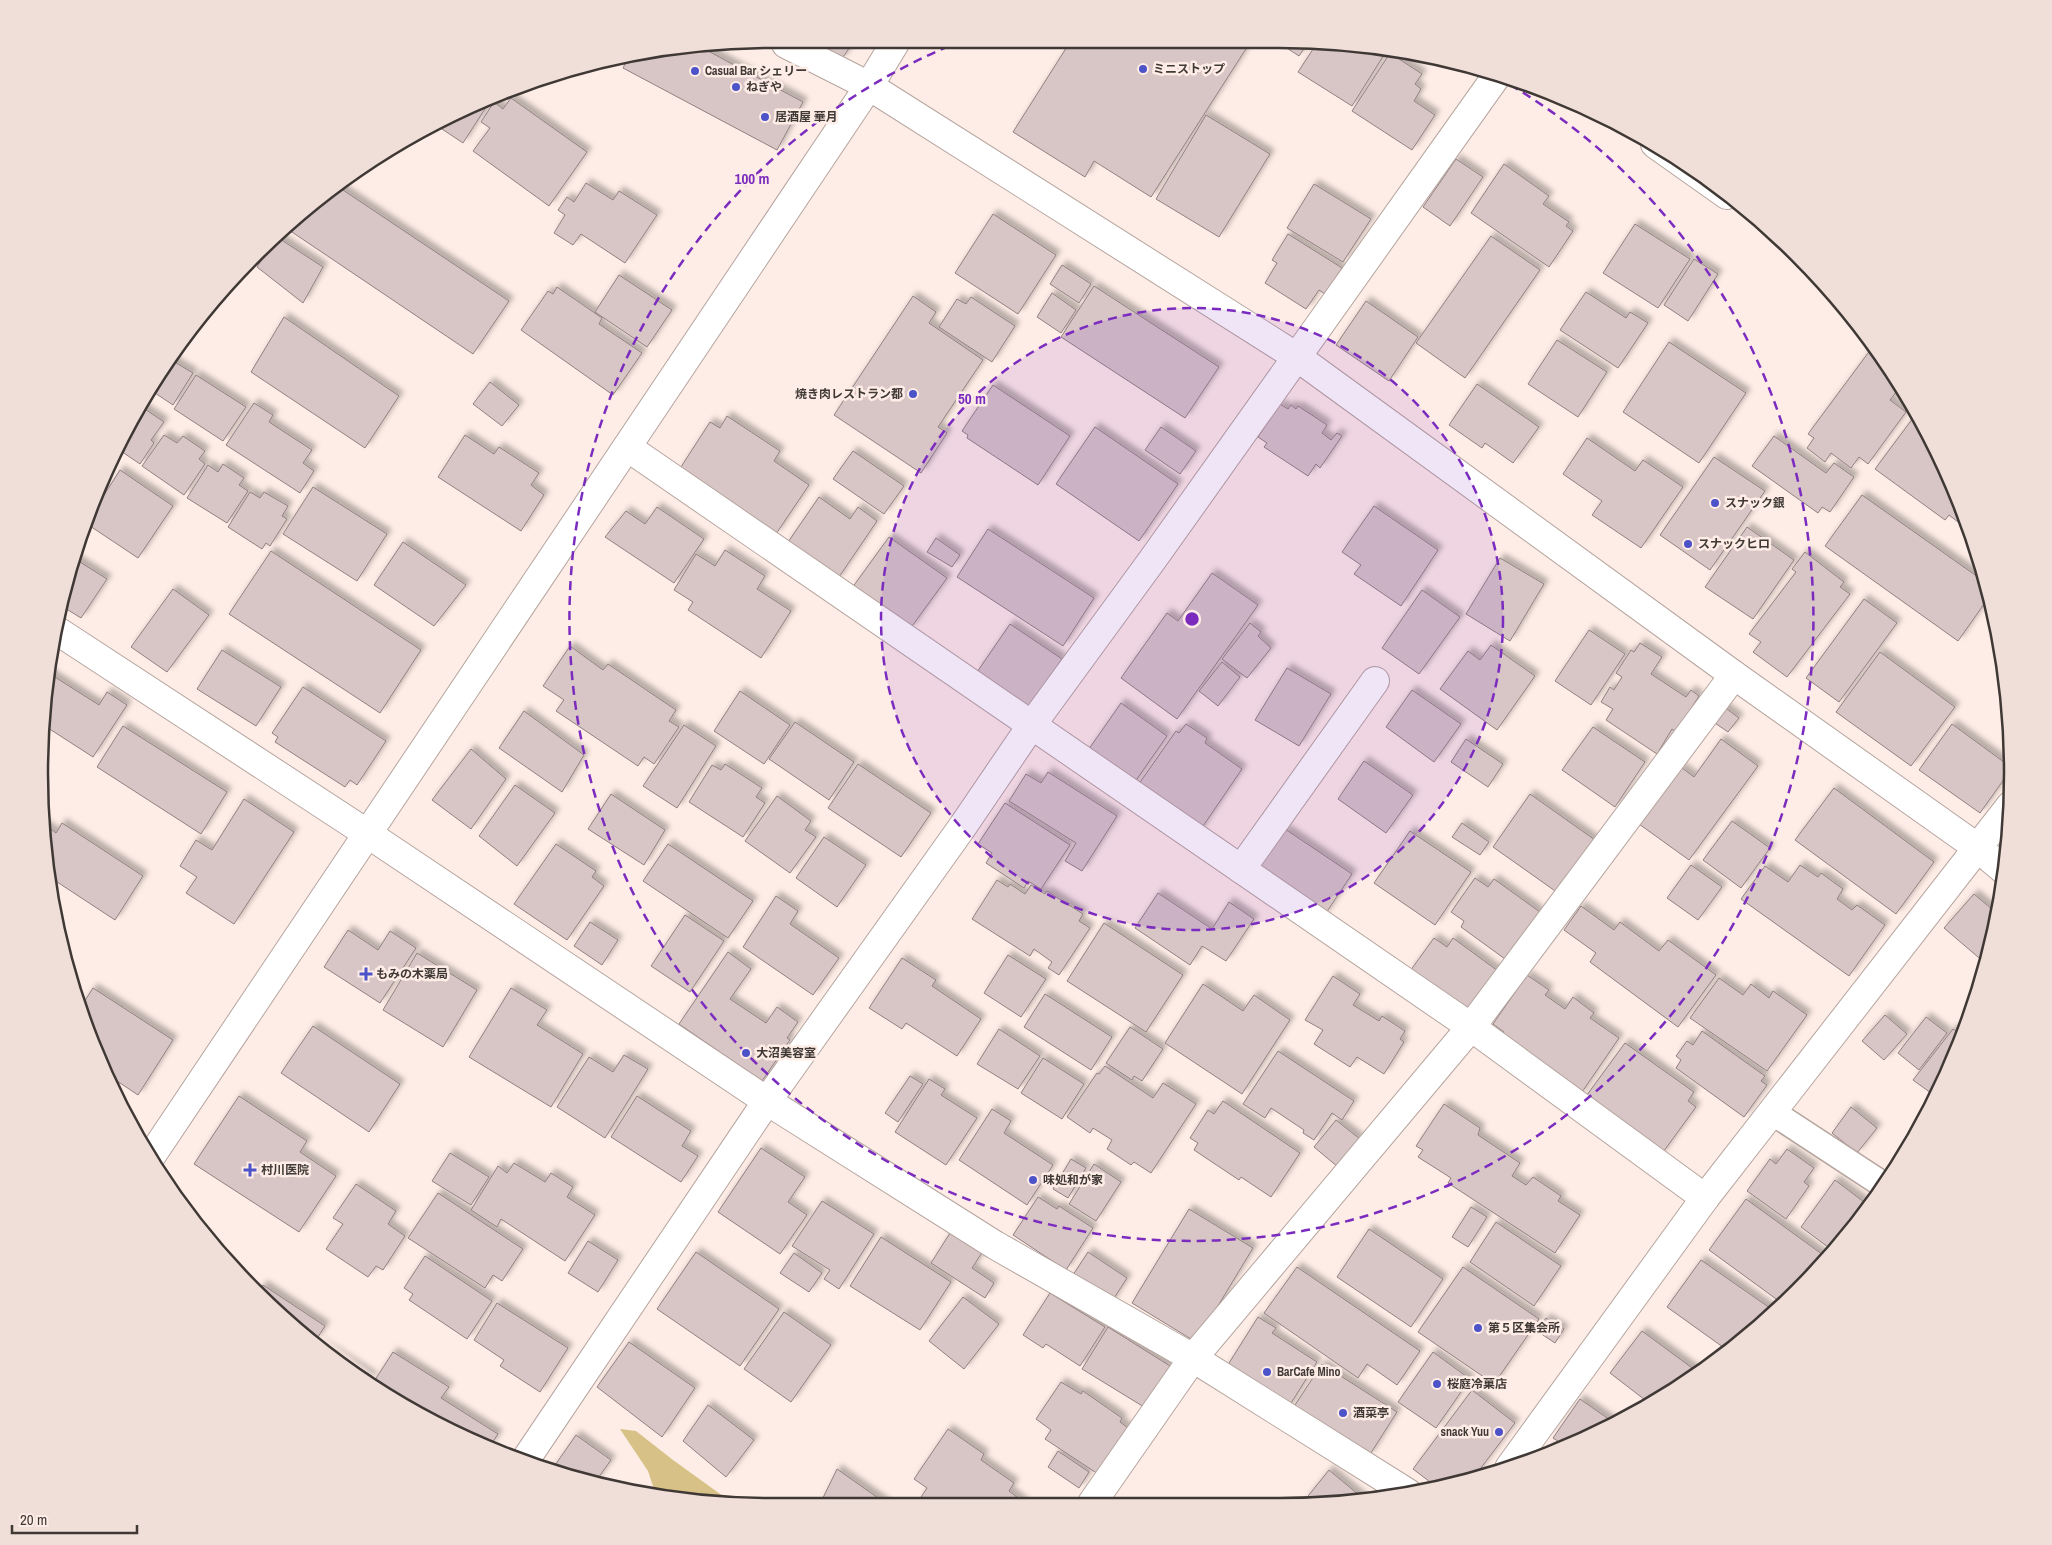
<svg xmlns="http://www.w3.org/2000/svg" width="2052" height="1545" font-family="'Archivo Narrow','Noto Sans JP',sans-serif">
<defs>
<filter id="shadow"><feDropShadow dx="4.5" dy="-4.5" stdDeviation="2.5" flood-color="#0004"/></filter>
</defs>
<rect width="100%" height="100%" fill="#feede6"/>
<!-- green -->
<polygon fill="#d7c186" points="620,1429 636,1431 673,1460 734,1504 676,1500 656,1495 648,1471"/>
<!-- building -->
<g fill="#d8c5c6" stroke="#918081" filter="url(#shadow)">
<polygon points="1310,40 1299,56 1276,41"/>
<polygon points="1319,40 1387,50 1352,106 1298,72"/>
<polygon points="1251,41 1151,197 1094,161 1085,177 1013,132 1070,42"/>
<polygon points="815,44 852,44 841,60"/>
<polygon points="676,45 697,45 803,102 777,150 623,68 630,54"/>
<polygon points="1390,53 1422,74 1415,84 1421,89 1414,101 1435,115 1412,150 1352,111"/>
<polygon points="485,98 490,101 463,143 433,123"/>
<polygon points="511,98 587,152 549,206 473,151 490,128 481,122 494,102 503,109"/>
<polygon points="1206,115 1270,154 1219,237 1156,199"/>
<polygon points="1456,159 1483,177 1450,226 1423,207"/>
<polygon points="1504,164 1549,196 1543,204 1569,222 1566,226 1573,231 1549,267 1471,213"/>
<polygon points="586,183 613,200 619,191 657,215 625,263 581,234 573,245 554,233 565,215 558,210 567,197 574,202"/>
<polygon points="1314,184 1371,219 1343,262 1287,228"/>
<polygon points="337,186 509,301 473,354 283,226"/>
<polygon points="993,214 1056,255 1018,314 955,273"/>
<polygon points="1635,224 1690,259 1658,308 1603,273"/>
<polygon points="1288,234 1342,268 1325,294 1319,290 1306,309 1265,283 1277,263 1272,260"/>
<polygon points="1491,236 1540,270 1465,378 1416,343"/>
<polygon points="277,237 323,267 303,303 257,267"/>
<polygon points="1694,259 1718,274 1688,321 1664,305"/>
<polygon points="1062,265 1091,284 1079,303 1050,284"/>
<polygon points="619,275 672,310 647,347 595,312"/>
<polygon points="1094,286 1219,367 1185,418 1061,337"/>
<polygon points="557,287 602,318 599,324 642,353 613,395 521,330 548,291 553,294"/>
<polygon points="1586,292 1626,318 1630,312 1648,323 1618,368 1560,330"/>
<polygon points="1052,293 1076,310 1061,333 1037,317"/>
<polygon points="913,296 936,312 929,323 983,360 938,427 947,433 921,473 834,415"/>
<polygon points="971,297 1015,326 992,362 939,327 957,299 966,304"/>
<polygon points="1366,301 1418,337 1389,381 1336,345"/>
<polygon points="284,317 399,396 365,448 251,372"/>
<polygon points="1557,340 1607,372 1578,417 1528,384"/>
<polygon points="1669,342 1746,393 1699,463 1623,412"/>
<polygon points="1874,345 1889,365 1901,386 1890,400 1906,412 1868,464 1859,457 1851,468 1831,453 1825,462 1807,448 1814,438 1808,434"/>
<polygon points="168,358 193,373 173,405 149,389"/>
<polygon points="196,375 246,407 223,441 174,409"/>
<polygon points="490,382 519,405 502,426 473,404"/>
<polygon points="1477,384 1539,427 1513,463 1485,443 1482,448 1449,425"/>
<polygon points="993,385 1070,436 1038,485 967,438 968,435 962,431"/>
<polygon points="254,403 273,415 269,422 312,450 303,463 314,471 300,493 226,445"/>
<polygon points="1280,404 1288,409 1291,405 1296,409 1298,406 1327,425 1322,433 1331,440 1337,433 1342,436 1320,468 1316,464 1308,476 1264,447 1267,443 1258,437"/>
<polygon points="142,407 164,422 151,440 154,443 140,464 115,447 131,419 133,420"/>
<polygon points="1916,414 1957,491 1964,514 1958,522 1949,515 1945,520 1875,469"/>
<polygon points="727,416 780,451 774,461 809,485 776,534 679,470 710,422 720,428"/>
<polygon points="1095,427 1178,484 1139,541 1056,484"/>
<polygon points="1161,427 1196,451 1180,474 1145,450"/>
<polygon points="164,435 177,443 183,436 205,451 199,459 205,464 184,495 142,466"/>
<polygon points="465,435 494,454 499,447 539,473 531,485 544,495 521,531 438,477"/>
<polygon points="1774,436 1826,473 1834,463 1854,477 1830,512 1822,507 1818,513 1752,466"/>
<polygon points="1587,438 1635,471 1643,460 1683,487 1641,548 1592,515 1602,501 1563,474"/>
<polygon points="853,451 904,486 884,514 833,479"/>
<polygon points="1714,457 1765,491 1710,570 1660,535"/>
<polygon points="223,464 244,478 239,485 248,491 227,523 187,498 208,465 218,472"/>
<polygon points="120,470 173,506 138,558 84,522 97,491 104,495"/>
<polygon points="313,487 387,534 357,581 283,534"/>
<polygon points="250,492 260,498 264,492 288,506 282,516 287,519 270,546 266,543 262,549 228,527"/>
<polygon points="1862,495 1985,582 1989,597 1958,641 1825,546"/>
<polygon points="819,497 850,519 858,507 877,521 837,580 786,545"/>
<polygon points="1374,506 1438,550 1401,606 1354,574 1361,565 1342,552"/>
<polygon points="657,507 704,539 674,583 605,537 626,511 645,524"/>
<polygon points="1747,527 1794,560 1753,619 1705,587"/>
<polygon points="988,529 1094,598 1063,646 957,577"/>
<polygon points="889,537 947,578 910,629 852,588"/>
<polygon points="936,538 960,555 952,567 927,552"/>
<polygon points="403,542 466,585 434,626 374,585"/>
<polygon points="725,550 765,576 757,589 791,611 761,658 688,610 693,602 674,590 696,554 715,566"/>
<polygon points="271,551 421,650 380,713 229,614"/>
<polygon points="1805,552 1844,582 1840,587 1850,594 1787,677 1753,652 1761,642 1749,634 1796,572 1792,569"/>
<polygon points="72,557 107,579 81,618 60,605"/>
<polygon points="1500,558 1544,584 1510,641 1466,614"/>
<polygon points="1212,573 1258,605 1177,719 1121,678 1167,613 1178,621"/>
<polygon points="173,589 209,615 167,672 131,647"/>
<polygon points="1422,590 1460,617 1419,674 1382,648"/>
<polygon points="1864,599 1897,623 1839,702 1806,678"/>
<polygon points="1250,623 1261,632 1258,636 1271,648 1247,678 1222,659"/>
<polygon points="1010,624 1062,659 1029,707 977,672"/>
<polygon points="1589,630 1625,654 1591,705 1555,681"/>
<polygon points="1640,643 1662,657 1651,674 1686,697 1691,690 1699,696 1692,707 1695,709 1679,734 1672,729 1657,754 1606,720 1613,709 1601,702 1610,687 1614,690 1622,677 1616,673 1631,650 1634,652"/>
<polygon points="1491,645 1535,676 1497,730 1440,689 1468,651 1480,660"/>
<polygon points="570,646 603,670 608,664 676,710 669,721 679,727 654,764 644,757 638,766 556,711 564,700 543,686"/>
<polygon points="222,650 281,687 256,726 197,689"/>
<polygon points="1880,652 1955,707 1911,766 1836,712"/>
<polygon points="1222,662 1240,677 1218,706 1199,691"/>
<polygon points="1287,668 1331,694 1299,746 1255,720"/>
<polygon points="47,672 99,705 107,692 127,705 93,757 48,728 45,734 40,731"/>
<polygon points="303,687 386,741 357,785 350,780 345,787 275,742 278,737 272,733"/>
<polygon points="1412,690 1461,724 1434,762 1386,727"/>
<polygon points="740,691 790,725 764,764 714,731"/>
<polygon points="1121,703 1167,736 1130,789 1084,756"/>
<polygon points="1723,706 1739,718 1728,732 1712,721"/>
<polygon points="524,711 584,755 562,792 499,748"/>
<polygon points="795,722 854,762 829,800 769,759"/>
<polygon points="1186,724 1207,738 1205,743 1242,769 1199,832 1136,788 1176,731 1179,733"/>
<polygon points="1952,724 2012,768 1980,813 1919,770"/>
<polygon points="684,725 716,746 677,808 643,786"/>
<polygon points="123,726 227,792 201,834 97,767"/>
<polygon points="1593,727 1645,762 1615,807 1562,770"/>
<polygon points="1466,739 1503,764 1488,787 1451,762"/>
<polygon points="1721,739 1758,766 1689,860 1639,824 1681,767 1694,777"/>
<polygon points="471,749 506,779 471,829 432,800"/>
<polygon points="1364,761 1413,795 1386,833 1338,799"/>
<polygon points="725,764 762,788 756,797 765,803 743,837 689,802 712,765 721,770"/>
<polygon points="858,764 931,813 901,857 828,808"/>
<polygon points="1048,772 1117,816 1082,871 1065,861 1076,843 1009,801 1026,774 1041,783"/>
<polygon points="515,785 555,813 517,866 479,836"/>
<polygon points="1834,788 1934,862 1896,914 1795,840"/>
<polygon points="611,794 665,830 644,865 588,829"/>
<polygon points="1530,794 1595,840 1558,893 1493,847"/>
<polygon points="777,796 811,821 805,830 816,837 790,873 745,841"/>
<polygon points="244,799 294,832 234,924 186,893 197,877 180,866 196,840 212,850"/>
<polygon points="1005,803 1070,845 1041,889 1028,881 1024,888 986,863 992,853 978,844"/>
<polygon points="1732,821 1770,848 1741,888 1703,860"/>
<polygon points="41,822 56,833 62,823 143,876 115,920 48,876"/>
<polygon points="1462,823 1489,842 1480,855 1452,837"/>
<polygon points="1285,829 1352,874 1324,916 1257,870"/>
<polygon points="1410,831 1471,872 1435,925 1374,883"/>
<polygon points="824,837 866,865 837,907 796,878"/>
<polygon points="556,844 596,871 592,877 604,886 567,940 514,904"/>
<polygon points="668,844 753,901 728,938 643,881"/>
<polygon points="1691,865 1722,887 1698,920 1667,898"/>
<polygon points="1800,865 1818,877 1821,873 1843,889 1837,899 1852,910 1857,905 1885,925 1849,976 1741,899 1765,866 1788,882"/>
<polygon points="1475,878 1488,887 1494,879 1540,912 1505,959 1461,927 1464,921 1451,912"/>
<polygon points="997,880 1008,887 1010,884 1025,894 1031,885 1045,894 1047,891 1083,914 1079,921 1090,928 1059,975 1048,968 1052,962 1034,949 1030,956 972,919"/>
<polygon points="1158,893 1212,929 1229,902 1254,919 1226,961 1202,946 1190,965 1135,928"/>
<polygon points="1974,894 1999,915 1985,963 1944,928"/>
<polygon points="776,896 798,911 790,924 839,958 813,995 743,947"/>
<polygon points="1581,906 1614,930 1620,922 1659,951 1668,940 1716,975 1678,1027 1590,962 1596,953 1564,930"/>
<polygon points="685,915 724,941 690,992 651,966"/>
<polygon points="590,922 618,940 602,965 574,946"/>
<polygon points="1104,923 1183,975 1146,1032 1067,981"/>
<polygon points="348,930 378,950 390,931 416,948 380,1003 324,967"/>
<polygon points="1434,938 1447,947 1453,938 1498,971 1464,1019 1410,971"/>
<polygon points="728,952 751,969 730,999 766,1023 777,1007 798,1022 787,1038 790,1040 762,1081 679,1024"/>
<polygon points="417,953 477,990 443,1047 383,1010"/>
<polygon points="1008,955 1046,979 1021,1017 984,993"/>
<polygon points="902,958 936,980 932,986 981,1019 957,1056 906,1023 902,1029 869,1008"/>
<polygon points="1527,975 1549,990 1545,995 1565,1009 1573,997 1594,1013 1590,1018 1619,1038 1580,1095 1499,1038 1504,1032 1493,1024"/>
<polygon points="1333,976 1360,994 1353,1005 1379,1021 1382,1016 1405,1031 1400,1039 1404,1042 1384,1074 1357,1057 1350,1067 1314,1044 1323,1030 1305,1020"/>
<polygon points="1719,978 1743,995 1751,984 1769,998 1773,991 1807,1015 1767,1071 1690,1018"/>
<polygon points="1203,984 1243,1011 1254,995 1290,1020 1242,1094 1165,1043"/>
<polygon points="93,988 173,1040 138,1095 105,1073 79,1010"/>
<polygon points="511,988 547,1010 537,1025 583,1054 551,1107 469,1057"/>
<polygon points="1045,994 1112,1037 1091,1070 1024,1027"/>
<polygon points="1885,1015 1907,1034 1884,1060 1862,1041"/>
<polygon points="1926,1017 1947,1033 1919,1070 1898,1053"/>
<polygon points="313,1026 400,1084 369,1132 281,1073"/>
<polygon points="1130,1027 1163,1049 1142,1081 1134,1076 1132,1080 1106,1063"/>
<polygon points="999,1029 1040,1056 1018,1089 977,1064"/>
<polygon points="1953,1029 1963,1036 1958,1053 1935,1096 1913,1080"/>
<polygon points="1702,1031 1765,1076 1761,1081 1767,1085 1744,1117 1676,1068 1681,1060 1676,1056 1687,1041 1693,1045"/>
<polygon points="1625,1043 1694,1092 1688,1101 1696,1107 1661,1155 1584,1099"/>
<polygon points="1278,1051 1354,1101 1342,1120 1332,1113 1314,1140 1303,1133 1304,1130 1271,1108 1265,1118 1243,1104"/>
<polygon points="624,1055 648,1069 605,1138 557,1107 589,1057 613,1072"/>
<polygon points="1043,1058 1084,1084 1062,1119 1021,1093"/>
<polygon points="1105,1066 1153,1098 1163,1083 1196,1104 1151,1173 1134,1162 1131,1165 1107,1149 1112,1140 1093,1128 1090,1133 1067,1117 1097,1073 1099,1074"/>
<polygon points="910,1076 923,1084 898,1122 885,1113"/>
<polygon points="929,1079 945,1089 941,1095 977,1118 946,1165 895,1132"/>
<polygon points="239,1096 307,1141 300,1152 336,1176 299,1232 194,1164"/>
<polygon points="637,1096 691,1131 682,1146 698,1156 681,1182 611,1137"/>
<polygon points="1223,1101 1300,1153 1271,1197 1241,1177 1239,1180 1194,1150 1198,1143 1190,1138 1208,1110 1214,1114"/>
<polygon points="1444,1104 1480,1128 1478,1135 1520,1163 1512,1176 1526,1185 1533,1177 1561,1196 1558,1201 1580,1215 1555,1253 1448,1183 1451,1178 1418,1157 1423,1150 1416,1146"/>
<polygon points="1851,1107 1877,1128 1857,1153 1832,1133"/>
<polygon points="992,1109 1011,1121 1004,1133 1053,1165 1027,1205 959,1160"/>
<polygon points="1336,1120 1360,1139 1338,1167 1314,1147"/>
<polygon points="761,1148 805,1177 788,1202 807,1215 780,1254 718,1212"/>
<polygon points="1787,1149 1814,1168 1804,1182 1809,1186 1786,1219 1747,1191 1770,1159 1776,1164"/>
<polygon points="450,1153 489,1177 471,1205 432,1181"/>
<polygon points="1071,1159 1086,1168 1068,1198 1053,1189"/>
<polygon points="514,1163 545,1182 551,1173 573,1187 567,1197 595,1215 565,1261 501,1219 497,1227 471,1210 498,1166 507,1173"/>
<polygon points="1094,1164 1121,1182 1096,1221 1069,1204"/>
<polygon points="1835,1180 1864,1202 1859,1209 1863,1212 1832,1250 1801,1227"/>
<polygon points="356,1184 396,1211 388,1224 405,1236 383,1270 376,1266 368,1277 326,1249 343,1224 333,1218"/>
<polygon points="438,1193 523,1249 502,1281 493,1275 485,1288 408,1238"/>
<polygon points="1038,1197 1057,1209 1059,1206 1093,1228 1066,1270 1013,1235"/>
<polygon points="1746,1199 1826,1257 1799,1291 1783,1304 1709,1250"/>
<polygon points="822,1201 874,1234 839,1289 824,1279 830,1270 792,1246"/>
<polygon points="1471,1207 1487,1217 1468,1247 1452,1237"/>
<polygon points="1189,1209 1253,1248 1196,1342 1132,1303"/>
<polygon points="1496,1222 1561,1266 1534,1306 1470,1262"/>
<polygon points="1369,1229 1443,1279 1411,1327 1337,1277"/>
<polygon points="950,1233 961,1240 965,1234 985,1248 972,1268 994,1283 985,1298 931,1263"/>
<polygon points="881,1237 951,1282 920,1330 850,1286"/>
<polygon points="588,1241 618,1260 598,1292 568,1273"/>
<polygon points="696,1252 779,1309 740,1366 657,1309"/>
<polygon points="1088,1252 1127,1278 1111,1303 1071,1278"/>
<polygon points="794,1253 822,1273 809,1292 780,1273"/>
<polygon points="425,1256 492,1301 467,1339 409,1300 413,1294 404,1288"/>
<polygon points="1701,1260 1770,1308 1759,1324 1727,1350 1667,1307"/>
<polygon points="1297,1267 1420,1351 1397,1385 1367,1364 1358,1378 1264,1313"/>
<polygon points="1463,1267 1539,1319 1494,1384 1418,1332"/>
<polygon points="263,1285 325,1326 316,1340 257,1294"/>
<polygon points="1050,1293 1105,1327 1080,1366 1046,1344 1043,1348 1023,1335"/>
<polygon points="963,1297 999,1324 964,1369 929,1341"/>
<polygon points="497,1303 568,1348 540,1392 500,1366 504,1360 474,1340"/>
<polygon points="784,1312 831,1345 791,1402 744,1369"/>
<polygon points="1258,1317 1276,1328 1272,1333 1317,1362 1286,1411 1224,1371"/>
<polygon points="1546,1318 1564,1329 1555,1343 1537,1331"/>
<polygon points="1108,1327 1170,1366 1144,1407 1082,1369"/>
<polygon points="1642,1331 1699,1373 1687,1382 1649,1403 1610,1373"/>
<polygon points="320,1342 372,1376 370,1380"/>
<polygon points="629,1342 695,1388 662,1437 597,1387"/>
<polygon points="393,1352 449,1387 441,1398 498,1434 490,1446 405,1408 373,1383"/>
<polygon points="1433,1352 1470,1379 1436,1428 1398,1402"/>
<polygon points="1322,1364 1397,1412 1369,1456 1293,1408"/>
<polygon points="1061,1382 1081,1394 1083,1391 1122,1418 1120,1422 1128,1428 1098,1474 1045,1439 1051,1430 1036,1419"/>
<polygon points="1472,1390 1515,1423 1471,1481 1438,1488 1413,1469"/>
<polygon points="1580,1399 1613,1422 1567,1447 1553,1438"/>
<polygon points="708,1405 754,1440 726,1477 683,1441"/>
<polygon points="948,1429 984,1454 981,1460 1014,1483 1009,1491 1026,1504 926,1505 919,1500 927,1488 914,1479"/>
<polygon points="576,1435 611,1460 596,1481 551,1471"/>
<polygon points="1551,1447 1557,1451 1545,1456"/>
<polygon points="1058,1451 1089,1472 1079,1488 1048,1467"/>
<polygon points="837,1469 888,1505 819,1506"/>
<polygon points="1329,1470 1365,1500 1304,1501"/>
</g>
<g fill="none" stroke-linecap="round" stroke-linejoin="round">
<!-- service casing -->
<g stroke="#b6a59f" stroke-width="28">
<polyline id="service" points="1772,1112 1885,1186"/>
</g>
<!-- minor casing -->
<g stroke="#b6a59f" stroke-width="30">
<g id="minor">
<polyline points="869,86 1297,357 1734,675 1978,848 2004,870"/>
<polyline points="1655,144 1727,195"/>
<polyline points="627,447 1471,1027 1705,1198"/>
<polyline points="53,628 368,834 767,1101 995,1245 1193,1358 1408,1493"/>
<polyline points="1241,869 1375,681"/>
<polyline points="524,1462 767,1101 963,826 1031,726 1153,559 1498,74"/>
<polyline points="1509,1468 1705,1198 2010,806"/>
<polyline points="1092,1503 1193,1358 1471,1027 1734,675"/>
</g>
</g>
<!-- tertiary casing -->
<g stroke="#b6a59f" stroke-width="30">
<g id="tertiary">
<polyline points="786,44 869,86"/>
<polyline points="150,1158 869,86 895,43"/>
</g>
</g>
<!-- service -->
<use href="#service" stroke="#fff" stroke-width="25"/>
<!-- minor -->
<use href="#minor" stroke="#fff" stroke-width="28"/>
<!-- tertiary -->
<use href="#tertiary" stroke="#fff" stroke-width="28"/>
</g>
<!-- distance rings -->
<circle cx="1192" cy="619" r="311" fill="#7b2cbf" fill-opacity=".12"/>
<g fill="none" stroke="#7b2cbf" stroke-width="2.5" stroke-dasharray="9 6">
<circle cx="1192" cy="619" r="311"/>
<path d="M1484 70A622 622 0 1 1 954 44"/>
</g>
<!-- markers -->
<g fill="#4c53c9" stroke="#feede6" stroke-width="2">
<circle cx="1143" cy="69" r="5"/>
<circle cx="695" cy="71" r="5"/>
<circle cx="736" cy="87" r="5"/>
<circle cx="765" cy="117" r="5"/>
<circle cx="913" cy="394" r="5"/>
<circle cx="1715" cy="503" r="5"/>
<circle cx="1688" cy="544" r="5"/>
<path d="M363.5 966.5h5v5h5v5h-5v5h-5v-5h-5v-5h5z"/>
<circle cx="746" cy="1053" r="5"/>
<path d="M247.5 1162.5h5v5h5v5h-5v5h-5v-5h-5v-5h5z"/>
<circle cx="1033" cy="1180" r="5"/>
<circle cx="1478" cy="1328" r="5"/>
<circle cx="1267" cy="1372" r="5"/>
<circle cx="1437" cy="1384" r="5"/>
<circle cx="1343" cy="1413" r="5"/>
<circle cx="1499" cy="1432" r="5"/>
</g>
<g text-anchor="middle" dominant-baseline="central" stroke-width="5" stroke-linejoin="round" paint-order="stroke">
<!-- poi labels -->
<g font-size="12" font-weight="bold" fill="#3f3835" stroke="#feede6" text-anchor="start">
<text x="1153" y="69">ミニストップ</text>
<text x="705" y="71">Casual Bar シェリー</text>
<text x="746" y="87">ねぎや</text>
<text x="775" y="117">居酒屋 華月</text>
<text x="903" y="394" text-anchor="end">焼き肉レストラン都</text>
<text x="1725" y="503">スナック銀</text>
<text x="1698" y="544">スナックヒロ</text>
<text x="376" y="974">もみの木薬局</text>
<text x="756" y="1053">大沼美容室</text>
<text x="261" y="1170">村川医院</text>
<text x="1043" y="1180">味処和が家</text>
<text x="1488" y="1328">第５区集会所</text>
<text x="1277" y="1372">BarCafe Mino</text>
<text x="1447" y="1384">桜庭冷菓店</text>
<text x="1353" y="1413">酒菜亭</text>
<text x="1489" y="1432" text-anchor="end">snack Yuu</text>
</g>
</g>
<!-- crop -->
<path d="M0 0H2052V1545H0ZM773 48H1279A725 725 0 0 1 2004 773V773A725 725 0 0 1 1279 1498H773A725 725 0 0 1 48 773V773A725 725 0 0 1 773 48Z" fill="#efdfd8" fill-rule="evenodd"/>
<path fill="none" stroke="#3f3835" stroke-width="2.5" d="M773 48H1279A725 725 0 0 1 2004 773V773A725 725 0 0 1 1279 1498H773A725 725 0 0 1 48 773V773A725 725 0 0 1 773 48Z"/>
<circle cx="1192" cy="619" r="8" fill="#7b2cbf" stroke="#feede6" stroke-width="2.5"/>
<g font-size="15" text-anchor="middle" font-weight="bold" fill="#7b2cbf" stroke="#feede6" stroke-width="5" stroke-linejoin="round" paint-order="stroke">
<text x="752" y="184">100 m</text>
<text x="972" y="404">50 m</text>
</g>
<!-- scale -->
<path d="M12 1525v8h125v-8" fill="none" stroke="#3f3835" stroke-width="2.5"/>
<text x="20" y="1525" font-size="15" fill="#3f3835" stroke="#feede6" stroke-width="4" paint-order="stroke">20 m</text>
</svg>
